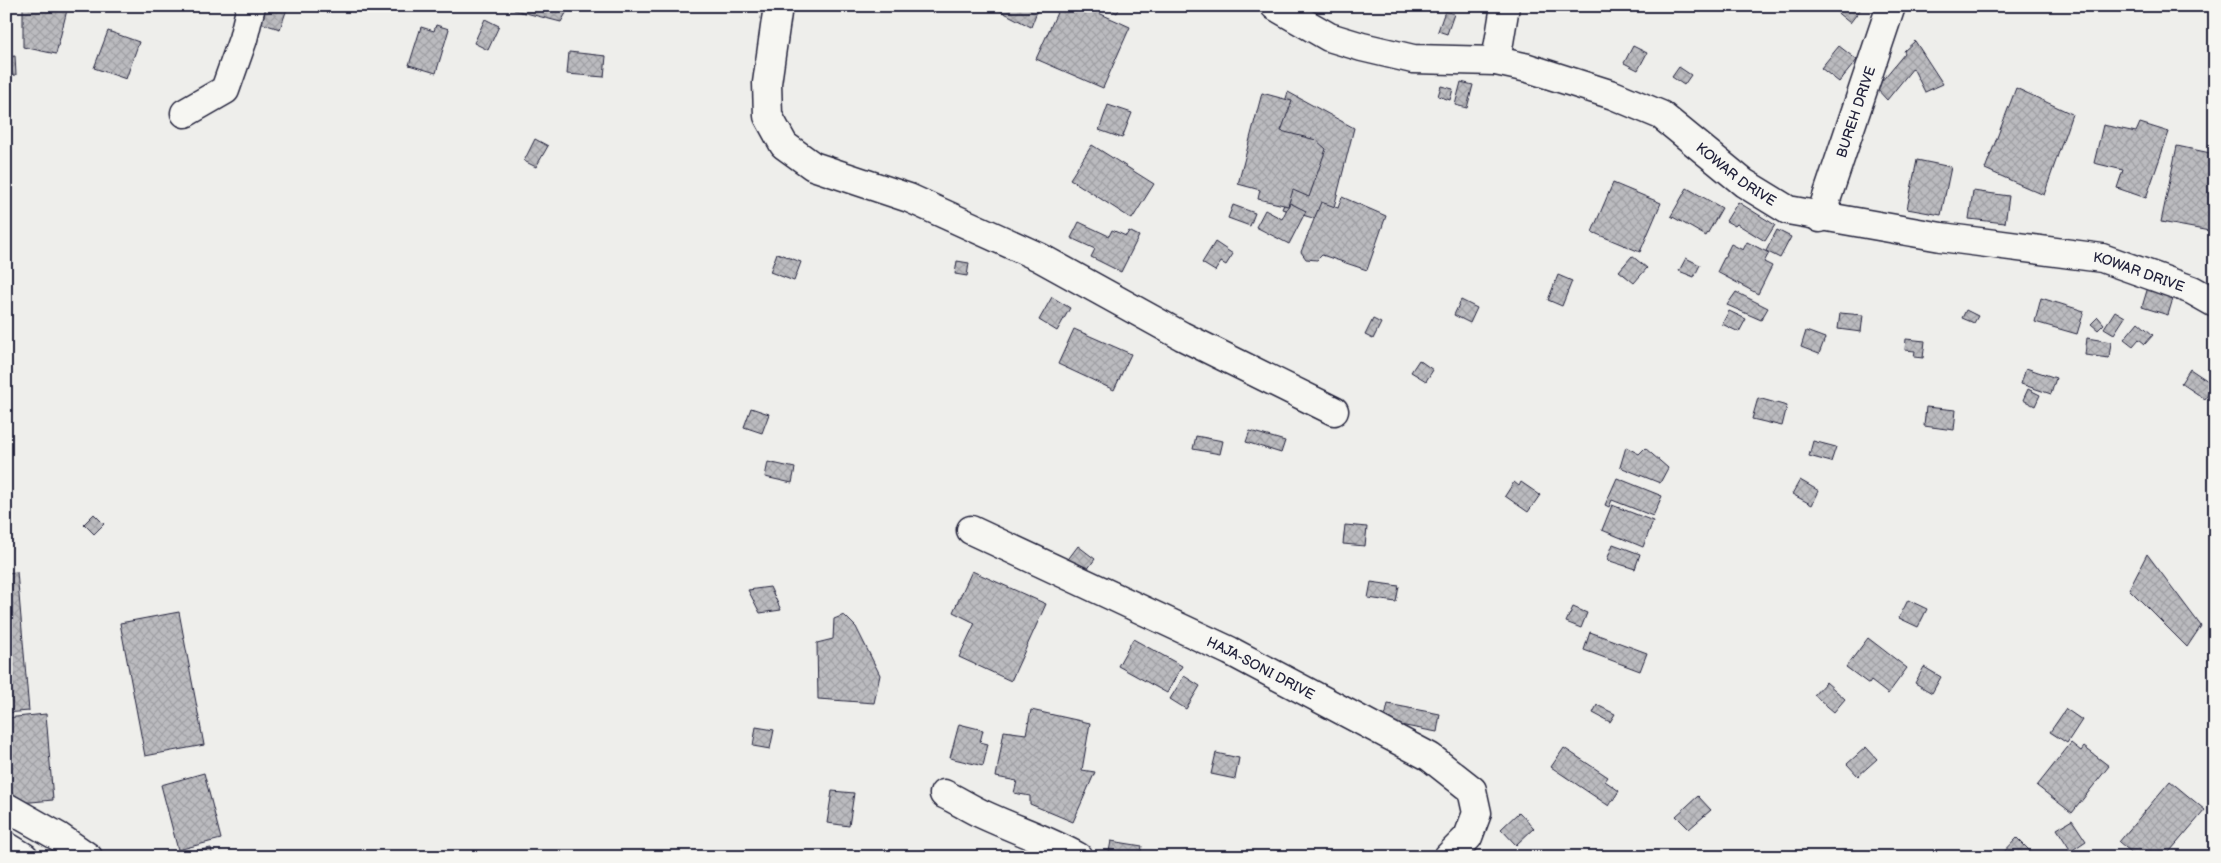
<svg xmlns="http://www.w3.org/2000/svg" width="2221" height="863" font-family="'Balsamiq Sans',sans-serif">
<defs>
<pattern id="building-cross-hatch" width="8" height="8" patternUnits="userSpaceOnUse" patternTransform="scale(1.25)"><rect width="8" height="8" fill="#bbbbbf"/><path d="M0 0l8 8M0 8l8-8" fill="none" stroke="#a0a0a5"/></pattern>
</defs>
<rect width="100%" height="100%" fill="#eeeeeb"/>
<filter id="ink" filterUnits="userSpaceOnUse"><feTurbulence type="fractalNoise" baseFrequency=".02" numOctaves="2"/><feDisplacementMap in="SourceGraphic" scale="10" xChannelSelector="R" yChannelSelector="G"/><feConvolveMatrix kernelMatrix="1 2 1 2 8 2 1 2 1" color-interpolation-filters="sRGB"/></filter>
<g filter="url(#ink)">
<!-- building -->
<g fill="url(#building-cross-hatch)" stroke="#22223b">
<polygon points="23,6 68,6 56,54 23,47"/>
<polygon points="266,6 288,6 280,29 260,23"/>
<polygon points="515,6 570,6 561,22 514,10"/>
<polygon points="991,6 1039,6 1031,27"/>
<polygon points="1060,6 1083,6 1130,27 1103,88 1036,59"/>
<polygon points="1106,6 1121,6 1117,13"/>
<polygon points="1829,6 1863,6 1850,23"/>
<polygon points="1445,11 1454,14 1447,34 1438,31"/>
<polygon points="485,19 499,26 488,50 474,43"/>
<polygon points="436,25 449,29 436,73 409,65 421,27 434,31"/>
<polygon points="108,31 139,42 126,79 94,68"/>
<polygon points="1915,41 1943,84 1925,92 1913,68 1887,100 1876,88 1905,53 1904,51"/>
<polygon points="1633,46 1647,53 1638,70 1624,63"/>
<polygon points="1839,46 1857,60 1839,82 1821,68"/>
<polygon points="569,52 606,56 604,77 567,74"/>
<polygon points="15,56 16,75 6,76 6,57"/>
<polygon points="1679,67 1691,75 1684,85 1672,77"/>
<polygon points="1461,82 1473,85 1467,108 1455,105"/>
<polygon points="1441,86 1453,89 1450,100 1438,96"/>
<polygon points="2016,88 2072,114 2044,195 1985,169"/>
<polygon points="1288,92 1354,128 1330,223 1282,209 1295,179 1266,163"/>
<polygon points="1262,93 1292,101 1281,131 1316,140 1326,149 1309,197 1293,190 1288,206 1258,199 1260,190 1238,184"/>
<polygon points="1108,105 1132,113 1122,138 1099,130"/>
<polygon points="2140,123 2169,132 2146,198 2117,188 2123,170 2094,163 2103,125 2136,132"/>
<polygon points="535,139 548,146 536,167 524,161"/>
<polygon points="1092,145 1154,184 1132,219 1070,179"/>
<polygon points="2177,146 2215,154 2215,232 2161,222"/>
<polygon points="1917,160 1951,167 1941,215 1907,209"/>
<polygon points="1613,183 1661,203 1640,252 1592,232"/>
<polygon points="1687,188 1722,208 1706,236 1671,216"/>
<polygon points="1973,191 2009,196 2005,223 1969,219"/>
<polygon points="1342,197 1386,216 1367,270 1322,255 1317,260 1306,259 1301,252 1321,202 1338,208"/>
<polygon points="1738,202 1775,225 1765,241 1737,224 1735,226 1726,221"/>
<polygon points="1290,203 1306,211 1289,244 1256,227 1265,210 1282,219"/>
<polygon points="1233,205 1255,213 1250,226 1228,218"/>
<polygon points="1079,222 1109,236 1112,230 1126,236 1129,231 1139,236 1121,272 1091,257 1095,249 1071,238"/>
<polygon points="1777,230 1791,237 1780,258 1766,251"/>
<polygon points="1215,242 1233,254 1226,265 1221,262 1215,271 1202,263"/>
<polygon points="1747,242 1769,253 1764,262 1772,266 1758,294 1717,272 1731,244 1743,250"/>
<polygon points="777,253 801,262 794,281 770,272"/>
<polygon points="1632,256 1647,268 1634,283 1619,271"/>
<polygon points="1686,258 1700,265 1694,277 1679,271"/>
<polygon points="957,261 969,263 967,276 955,274"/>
<polygon points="1558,275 1572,281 1562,306 1548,300"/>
<polygon points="2148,287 2174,295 2168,315 2142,307"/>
<polygon points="1736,292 1768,308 1761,320 1727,305"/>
<polygon points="1052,297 1070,308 1057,331 1039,320"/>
<polygon points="2041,298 2084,311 2077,334 2035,322"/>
<polygon points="1461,300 1477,308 1470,323 1454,315"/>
<polygon points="1966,310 1978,316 1974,323 1962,318"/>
<polygon points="1729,311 1746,319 1739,332 1722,324"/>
<polygon points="2115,311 2125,317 2114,334 2104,328"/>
<polygon points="1840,313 1863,315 1861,332 1838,329"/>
<polygon points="2098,317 2104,324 2098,330 2091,324"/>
<polygon points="1373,319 1381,323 1373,339 1365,335"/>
<polygon points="2138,322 2153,335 2145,344 2139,339 2133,346 2124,339"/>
<polygon points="1074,329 1131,354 1114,390 1058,364"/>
<polygon points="1806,331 1825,338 1819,354 1801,347"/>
<polygon points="2087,338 2111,342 2109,358 2085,355"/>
<polygon points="1906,339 1925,341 1923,358 1914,357 1915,351 1905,350"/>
<polygon points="2215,356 2215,368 2210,366"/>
<polygon points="1419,360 1433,370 1426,381 1411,372"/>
<polygon points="2026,368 2056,378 2051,394 2021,384"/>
<polygon points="2190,369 2214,385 2205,399 2181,383"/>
<polygon points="2028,389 2040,395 2035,406 2023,400"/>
<polygon points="1758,398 1787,406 1782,426 1752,419"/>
<polygon points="1926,407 1956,410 1954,430 1924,426"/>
<polygon points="751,408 769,414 762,433 744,427"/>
<polygon points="1250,431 1285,441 1281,453 1246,442"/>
<polygon points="1196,436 1223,441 1220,454 1193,449"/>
<polygon points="1813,441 1836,447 1831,462 1809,456"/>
<polygon points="1626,447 1639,454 1645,448 1668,468 1660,483 1620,467"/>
<polygon points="768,462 795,468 792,483 765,477"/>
<polygon points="1617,478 1662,496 1653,516 1612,500 1609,507 1605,505"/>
<polygon points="1800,480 1819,491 1812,505 1792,494"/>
<polygon points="1514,482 1519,486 1521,482 1540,495 1528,512 1505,496"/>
<polygon points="1612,505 1653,521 1643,547 1602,530"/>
<polygon points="94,514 104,524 94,534 84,524"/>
<polygon points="1345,525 1367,527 1365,546 1343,544"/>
<polygon points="1613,544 1640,554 1635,569 1607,560"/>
<polygon points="1078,546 1095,559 1081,578 1063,566"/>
<polygon points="2147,554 2201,626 2187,647 2129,589"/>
<polygon points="972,571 1046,604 1011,681 959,657 975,623 953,612"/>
<polygon points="17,572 29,711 6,713 6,573"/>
<polygon points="1371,582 1399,586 1396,602 1368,598"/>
<polygon points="770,587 781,610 760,613 748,590"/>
<polygon points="1908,600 1927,609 1918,627 1899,618"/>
<polygon points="1573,607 1587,613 1581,628 1566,622"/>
<polygon points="179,612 204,745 145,756 120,623"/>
<polygon points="844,615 856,627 880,675 874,703 818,699 817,643 833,639 834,619"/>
<polygon points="1590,632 1647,653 1640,671 1584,650"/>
<polygon points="1868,638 1907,668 1888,694 1871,681 1869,684 1846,667"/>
<polygon points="1133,639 1182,666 1167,693 1118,666"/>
<polygon points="1924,667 1941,677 1932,693 1915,683"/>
<polygon points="1184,676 1200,686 1186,709 1170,699"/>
<polygon points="1826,682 1845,699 1834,712 1814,695"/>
<polygon points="1388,704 1440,714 1437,732 1384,722"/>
<polygon points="1597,705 1615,714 1610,722 1593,713"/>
<polygon points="2066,709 2082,720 2067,743 2050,732"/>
<polygon points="1031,710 1090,723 1082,770 1095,772 1073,822 1030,804 1030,796 1014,793 1017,781 996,777 1004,731 1026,734"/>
<polygon points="46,714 53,800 9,804 6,773 6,718"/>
<polygon points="959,724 983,730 980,742 988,744 983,766 950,758"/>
<polygon points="756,727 774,730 770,749 753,746"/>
<polygon points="2071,743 2081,751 2084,747 2109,766 2072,813 2037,786"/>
<polygon points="1866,747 1877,759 1858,776 1847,764"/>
<polygon points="1564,748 1608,777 1605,781 1619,791 1609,806 1551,767"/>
<polygon points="1216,753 1239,758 1235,779 1211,774"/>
<polygon points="204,773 221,839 178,850 161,785"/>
<polygon points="2170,781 2205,810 2165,857 2137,857 2119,842"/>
<polygon points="832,791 854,793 849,826 827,823"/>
<polygon points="1698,796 1711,810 1689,829 1676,816"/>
<polygon points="1519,812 1534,828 1516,845 1501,829"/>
<polygon points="2072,820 2086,841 2071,851 2057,829"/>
<polygon points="2017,838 2036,857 1999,857"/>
<polygon points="1111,841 1142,846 1140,857 1108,857"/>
<polygon points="211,848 213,857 187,857 186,853"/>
</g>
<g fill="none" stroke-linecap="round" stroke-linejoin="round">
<!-- minor casing -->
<g stroke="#22223b" stroke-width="31">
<g id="minor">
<polyline points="778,6 767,83 768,116 784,145 813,166 909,198 1039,257 1182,336 1334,411"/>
<path id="s1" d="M 1275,6 L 1329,37 L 1362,47 L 1413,59 L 1496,61 L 1528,68 L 1613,95 L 1661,115 L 1744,183 L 1788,210 L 1941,237 L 2102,258 L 2192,290 L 2215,303"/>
<polyline points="1496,61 1505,6"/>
<polyline points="185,113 225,90 243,39 251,6"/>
<path id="s2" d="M 1820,218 L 1891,6"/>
<path id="s3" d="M 971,530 L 1230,651 L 1430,757 L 1472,790 L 1477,813 L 1468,837 L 1448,857"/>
<path d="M 944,794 C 957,800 969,808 982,814 C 1014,829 1048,840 1078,857"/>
</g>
</g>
<!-- major casing -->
<g stroke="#22223b" stroke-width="31">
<g id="major">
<polyline points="6,807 59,837 88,857"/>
<polyline points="6,846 24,857"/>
</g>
</g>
<!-- minor -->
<use href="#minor" stroke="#f6f6f2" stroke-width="28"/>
<!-- major -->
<use href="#major" stroke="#f6f6f2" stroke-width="28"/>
</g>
</g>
<g text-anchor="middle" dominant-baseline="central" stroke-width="5" stroke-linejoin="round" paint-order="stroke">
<!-- street labels -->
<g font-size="14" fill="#22223b" stroke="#f6f6f2">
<text stroke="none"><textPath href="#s2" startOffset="112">BUREH DRIVE</textPath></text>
<text stroke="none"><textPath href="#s1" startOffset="502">KOWAR DRIVE</textPath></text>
<text stroke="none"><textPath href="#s1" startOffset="922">KOWAR DRIVE</textPath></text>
<text stroke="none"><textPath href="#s3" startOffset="321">HAJA-SONI DRIVE</textPath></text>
</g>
</g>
<!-- margin -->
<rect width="2221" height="863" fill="none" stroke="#f6f6f2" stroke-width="25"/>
<rect x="12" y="12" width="2196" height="838" fill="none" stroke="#22223b" stroke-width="2" filter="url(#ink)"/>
</svg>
